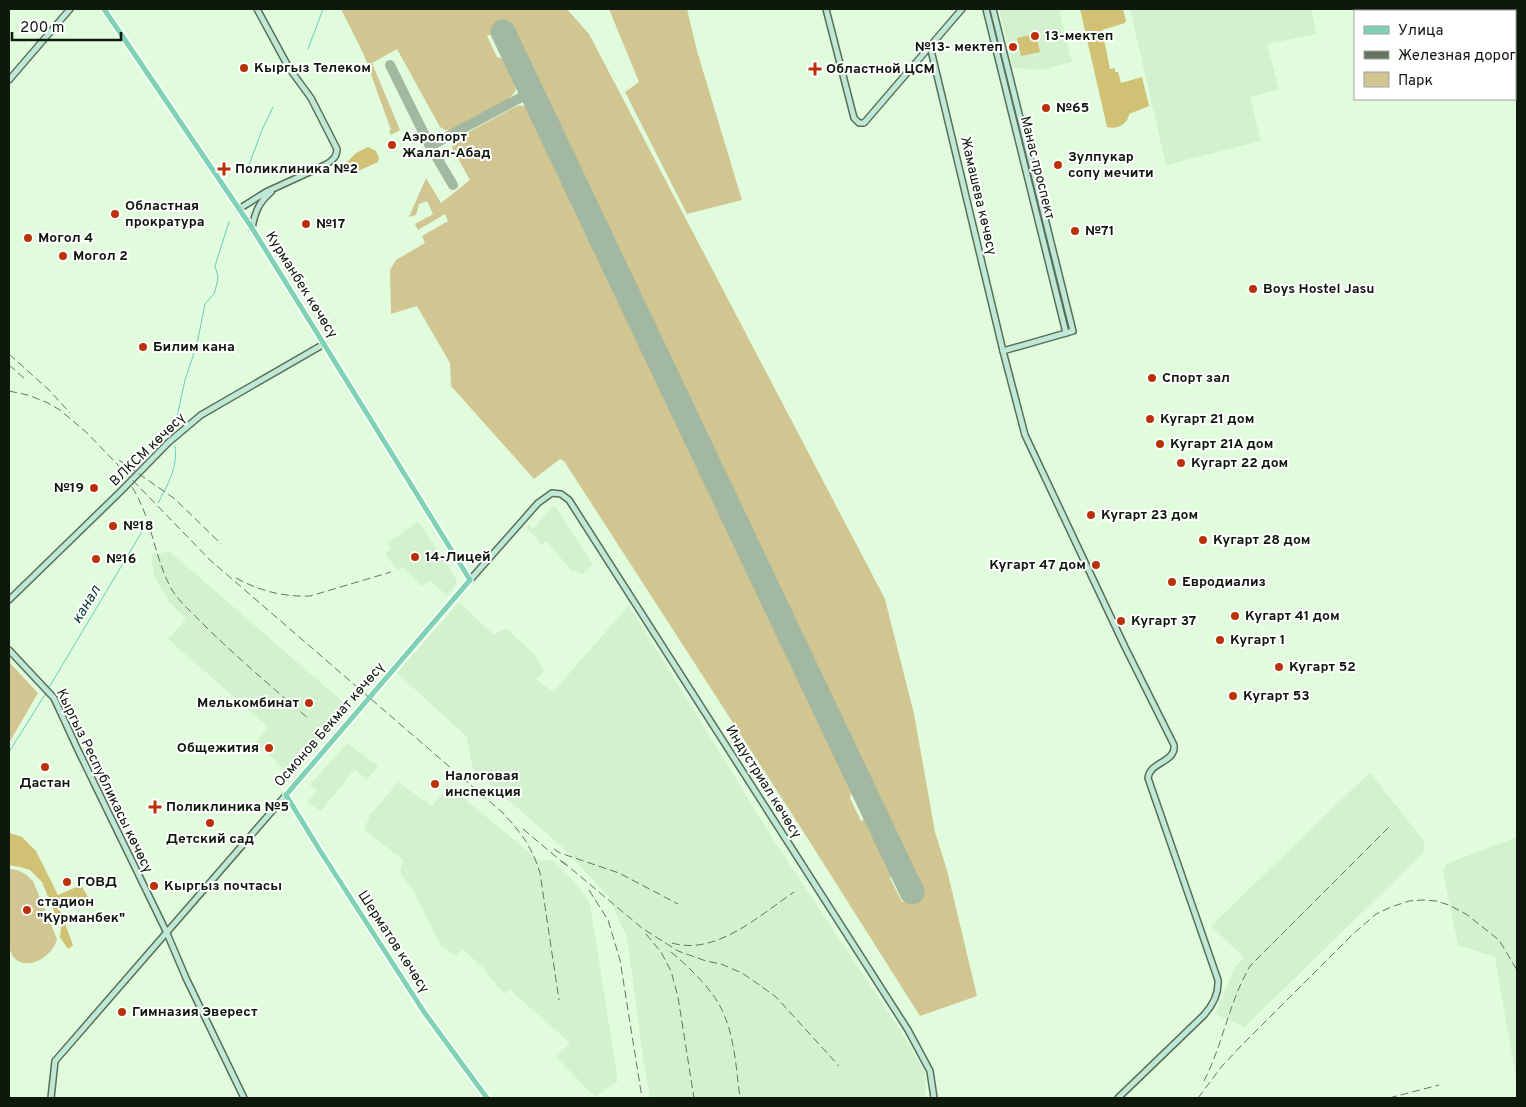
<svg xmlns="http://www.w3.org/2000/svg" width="1526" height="1107" font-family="Overpass,sans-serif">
<rect width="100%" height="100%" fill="#e1fcdd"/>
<!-- built -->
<g fill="#d2f2cd">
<polygon points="999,9 1059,9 1072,62 1042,70 1013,68"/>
<polygon points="1130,9 1242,9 1243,10 1311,9 1317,34 1267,44 1279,89 1250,97 1261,141 1166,165"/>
<polygon points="554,505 593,564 582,574 574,570 573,572 546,541 542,545 526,527 529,524 533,529"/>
<polygon points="418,521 456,579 456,584 447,596 431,581 421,586 403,567 398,570 385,554 391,549 388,543"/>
<polygon points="169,551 350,708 296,769 284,769 256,742 268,727 168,639 186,619 169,602 154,575 151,556"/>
<polygon points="459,602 493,634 507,629 533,653 542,666 544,671 536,679 553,692 629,605 773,839 900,1030 925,1073 926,1098 650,1098 643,1058 627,937 608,896 561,846 473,769 467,737 397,673"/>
<polygon points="347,743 378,766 367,780 355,769 321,811 307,803 317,791 310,785"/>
<polygon points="1370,772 1425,843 1423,853 1248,1024 1245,1027 1215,1014 1235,967 1244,958 1211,926"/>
<polygon points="398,782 432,806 449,786 540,861 553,860 575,882 590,904 618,1081 595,1097 556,1057 570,1043 510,990 504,994 484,969 463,949 456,956 440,945 415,894 400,872 403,860 364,830 370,815"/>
<polygon points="1517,837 1517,1084 1495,957 1458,945 1443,872 1446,864"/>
</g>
<!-- green -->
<g fill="#d1c691">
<path d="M 341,9 L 567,9 L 589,34 L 885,599 L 914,714 L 935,832 L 947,870 L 977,996 L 920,1016 L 801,828 L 564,461 L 560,459 L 534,479 L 451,386 L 450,363 L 417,306 L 391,314 L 390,270 L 396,260 L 425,243 L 422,236 L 448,221 L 445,214 L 418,230 L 415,224 L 433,214 L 427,201 L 419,204 L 416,215 L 409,217 L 426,178 L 441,203 L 470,180 L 452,148 L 454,140 L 515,107 C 522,104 526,106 530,112 L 852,788 L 850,798 L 861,821 L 866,818 L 892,873 L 890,878 L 902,902 L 922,892 L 509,23 L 491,31 L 492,34 L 487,36 L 497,57 C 509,58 518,82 515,92 L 507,101 L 450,130 L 445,130 L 440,127 L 397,49 L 372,63 L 400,130 L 391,135 L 389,131 L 391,130 L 364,55 Z"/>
<polygon points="609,9 687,9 697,51 742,200 687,214 625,92 639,82"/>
<polygon points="9,662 38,693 9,743"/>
<path d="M 9,869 C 19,869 25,873 33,881 L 57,939 C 53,955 31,971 15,959 C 12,956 11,952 9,948 Z"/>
</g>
<!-- forest -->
<g fill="#d0c175">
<path d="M 1080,9 L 1123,9 L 1126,20 L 1125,23 L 1102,30 L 1110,69 L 1115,68 L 1115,72 L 1118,72 L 1121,83 L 1142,77 L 1149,106 L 1129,114 C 1128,124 1117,130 1107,127 Z"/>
<polygon points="1036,34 1040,52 1021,56 1017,38"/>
<polygon points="368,147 376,151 379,158 378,162 356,172 352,170 347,162 356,153"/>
<polygon points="9,833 22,837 36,851 58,895 81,885 88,897 60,910 73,945 68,949 60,937 61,928 42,882 30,870 20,867 9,865"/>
</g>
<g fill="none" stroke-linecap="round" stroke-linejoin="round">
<!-- stream -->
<g stroke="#67cdbe" stroke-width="1">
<polyline points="308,49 323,9"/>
<polyline points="249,165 262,130 273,107"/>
<polyline points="175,426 185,380 197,344 205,304 214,294 217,283 218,277 215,266 229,222"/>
<path d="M 158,503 C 168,484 178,468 175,446"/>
<polyline points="48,689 146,525"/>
<polyline points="9,752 46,693"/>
</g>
<!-- taxiway -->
<g stroke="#a3b8a0" stroke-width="10">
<polyline points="390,65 430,146 453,185"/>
<polyline points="430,146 531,92"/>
</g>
<!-- runway -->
<polyline stroke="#a3b8a0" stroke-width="25" points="503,32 912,892"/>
<!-- secondary casing -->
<g stroke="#597055" stroke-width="8">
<g id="secondary">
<polyline points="826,9 854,118 859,123 864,123 962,9"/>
<polyline points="986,9 1066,333"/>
<polyline points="993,9 1073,331 1003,351"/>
<path d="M 930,46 L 1003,351 L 1025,435 L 1125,647 L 1174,745 C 1176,763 1150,761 1148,778 L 1218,980 C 1219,994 1213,1005 1204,1015 L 1118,1098"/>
<polyline points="9,80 70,9"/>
<path d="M 239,209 L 266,192 L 325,165 C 332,161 337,157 337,149 L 311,98 L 289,68 L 257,9"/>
<path d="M 252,228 C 255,212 259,202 271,192"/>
<polyline points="470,580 538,503 552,493 561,494 569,500 908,1030 930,1071 934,1098"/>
<polyline points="9,600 120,492 169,442 201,415 324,344"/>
<polyline points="9,650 54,698 78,750 166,931 186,978 244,1098"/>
<polyline points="51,1098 55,1061 286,795"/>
</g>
</g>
<!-- primary casing -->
<g stroke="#fff" stroke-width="8">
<polyline id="primary" points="104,9 252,228 470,580 286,795 319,849 424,1012 487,1098"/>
</g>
<!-- secondary -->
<use href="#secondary" stroke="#bfe8d9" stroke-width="5"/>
<!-- primary -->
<use href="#primary" stroke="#7fd2b3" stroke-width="5"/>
<!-- rail -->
<g stroke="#657562" stroke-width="1" stroke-dasharray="8 4" stroke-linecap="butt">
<polyline points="9,354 49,390 70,413"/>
<polyline points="9,365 25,379"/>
<path d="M 9,391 L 28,395 L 48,403 L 60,410 L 86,432 L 210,560 L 503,813 C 522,834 531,845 540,873 L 559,1000"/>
<polyline points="119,460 175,499 221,544"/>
<path d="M 132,487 C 152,518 154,558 172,590 C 181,604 195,615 206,627 C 239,659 274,689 309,719"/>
<path d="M 236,578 C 260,591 283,597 310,596 L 391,572"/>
<polyline points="523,829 567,866"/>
<polyline points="554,849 560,853 619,873 678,904"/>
<polyline points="562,861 642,928 678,951 706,961 721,964 742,973 758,984 776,997 839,1066"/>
<polyline points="589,890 608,920 620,960 642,1098"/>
<polyline points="646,934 661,952 671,971 678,997 694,1098"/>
<path d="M 672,943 C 716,956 760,915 794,892"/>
<path d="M 671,952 C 688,966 713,990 722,1010 C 735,1037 736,1069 740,1098"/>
<path d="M 1204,1081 C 1223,1044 1229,1002 1250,966 L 1391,825"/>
<polyline points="1198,1098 1222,1066 1242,1045 1353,934 1376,914 1391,907 1409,901 1423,900 1436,901 1449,905 1466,914 1499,940 1517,970"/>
<polyline points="1389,1098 1439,1085"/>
</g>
</g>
<!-- markers -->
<g fill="#bb3107" stroke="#fff" stroke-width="2">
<circle cx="1035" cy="36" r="5"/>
<circle cx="1013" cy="47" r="5"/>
<circle cx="244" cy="68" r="5"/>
<path d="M812.5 61.5h5v5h5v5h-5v5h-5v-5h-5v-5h5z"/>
<circle cx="1046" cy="108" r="5"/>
<circle cx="392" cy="145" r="5"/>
<circle cx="1058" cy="165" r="5"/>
<path d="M221.5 161.5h5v5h5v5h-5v5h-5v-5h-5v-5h5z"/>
<circle cx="115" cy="214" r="5"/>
<circle cx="306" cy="224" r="5"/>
<circle cx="1075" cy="231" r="5"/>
<circle cx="28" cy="238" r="5"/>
<circle cx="63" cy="256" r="5"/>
<circle cx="1253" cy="289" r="5"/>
<circle cx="143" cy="347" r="5"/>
<circle cx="1152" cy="378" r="5"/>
<circle cx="1150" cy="419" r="5"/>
<circle cx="1160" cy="444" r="5"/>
<circle cx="1181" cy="463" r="5"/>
<circle cx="94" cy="488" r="5"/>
<circle cx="1091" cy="515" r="5"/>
<circle cx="113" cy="526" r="5"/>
<circle cx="1203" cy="540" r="5"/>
<circle cx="415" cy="557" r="5"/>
<circle cx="96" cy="559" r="5"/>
<circle cx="1096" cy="565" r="5"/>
<circle cx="1172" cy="582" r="5"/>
<circle cx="1235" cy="616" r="5"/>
<circle cx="1121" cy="621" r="5"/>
<circle cx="1220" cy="640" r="5"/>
<circle cx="1279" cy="667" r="5"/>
<circle cx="1233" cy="696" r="5"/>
<circle cx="309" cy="703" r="5"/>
<circle cx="269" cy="748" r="5"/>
<circle cx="45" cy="767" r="5"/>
<circle cx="435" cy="784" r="5"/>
<path d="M152.5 799.5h5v5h5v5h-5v5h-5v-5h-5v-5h5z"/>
<circle cx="210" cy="823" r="5"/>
<circle cx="67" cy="882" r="5"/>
<circle cx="154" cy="886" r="5"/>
<circle cx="27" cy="910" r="5"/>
<circle cx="122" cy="1012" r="5"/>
</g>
<g text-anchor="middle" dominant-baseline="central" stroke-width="4" stroke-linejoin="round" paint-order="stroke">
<!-- poi labels -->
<g font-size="14" font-weight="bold" fill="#0f180d" stroke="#fff" text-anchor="start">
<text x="1045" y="36">13-мектеп</text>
<text x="1003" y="47" text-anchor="end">№13- мектеп</text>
<text x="254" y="68">Кыргыз Телеком</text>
<text x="826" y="69">Областной ЦСМ</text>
<text x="1056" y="108">№65</text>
<text x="402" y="137">Аэропорт<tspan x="402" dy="16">Жалал-Абад</tspan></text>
<text x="1068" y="157">Зулпукар<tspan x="1068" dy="16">сопу мечити</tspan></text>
<text x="235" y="169">Поликлиника №2</text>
<text x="125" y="206">Областная<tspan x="125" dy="16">прократура</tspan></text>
<text x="316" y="224">№17</text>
<text x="1085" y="231">№71</text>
<text x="38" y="238">Могол 4</text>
<text x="73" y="256">Могол 2</text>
<text x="1263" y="289">Boys Hostel Jasu</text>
<text x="153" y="347">Билим кана</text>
<text x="1162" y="378">Спорт зал</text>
<text x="1160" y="419">Кугарт 21 дом</text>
<text x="1170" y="444">Кугарт 21А дом</text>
<text x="1191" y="463">Кугарт 22 дом</text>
<text x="84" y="488" text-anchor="end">№19</text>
<text x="1101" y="515">Кугарт 23 дом</text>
<text x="123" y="526">№18</text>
<text x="1213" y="540">Кугарт 28 дом</text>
<text x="425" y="557">14-Лицей</text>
<text x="106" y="559">№16</text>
<text x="1086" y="565" text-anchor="end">Кугарт 47 дом</text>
<text x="1182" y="582">Евродиализ</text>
<text x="1245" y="616">Кугарт 41 дом</text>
<text x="1131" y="621">Кугарт 37</text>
<text x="1230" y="640">Кугарт 1</text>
<text x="1289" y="667">Кугарт 52</text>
<text x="1243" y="696">Кугарт 53</text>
<text x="299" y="703" text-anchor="end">Мелькомбинат</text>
<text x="259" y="748" text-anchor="end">Общежития</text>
<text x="445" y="776">Налоговая<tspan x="445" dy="16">инспекция</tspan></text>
<text x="45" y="783" text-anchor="middle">Дастан</text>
<text x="166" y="807">Поликлиника №5</text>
<text x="210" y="839" text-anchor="middle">Детский сад</text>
<text x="77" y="882">ГОВД</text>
<text x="164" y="886">Кыргыз почтасы</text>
<text x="37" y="902">стадион<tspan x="37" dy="16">"Курманбек"</tspan></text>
<text x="132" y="1012">Гимназия Эверест</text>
</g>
<!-- street labels -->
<g font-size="14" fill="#0f180d" stroke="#fff">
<text transform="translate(1037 168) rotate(76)">Манас проспект</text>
<text transform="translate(978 196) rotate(77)">Жамашева көчөсү</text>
<text transform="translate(301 285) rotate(58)">Курманбек көчөсү</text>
<text transform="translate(148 450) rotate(-44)">ВЛКСМ көчөсү</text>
<text transform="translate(330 725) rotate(-49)">Осмонов Бекмат көчөсү</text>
<text transform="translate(104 781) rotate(64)">Кыргыз Республикасы көчөсү</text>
<text transform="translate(763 782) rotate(58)">Индустриал көчөсү</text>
<text transform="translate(393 942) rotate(57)">Шерматов көчөсү</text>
</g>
<!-- water labels -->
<g font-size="15" font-style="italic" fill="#073833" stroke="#fff">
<text transform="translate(87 605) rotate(-59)">канал</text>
</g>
</g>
<!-- border -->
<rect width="1526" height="1107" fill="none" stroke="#0f180d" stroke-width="20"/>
<!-- legend -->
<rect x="1354" y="10" width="162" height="90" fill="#ffffff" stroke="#9fa39e"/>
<rect x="1364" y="26" width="25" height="8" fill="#7fd2b3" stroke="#9fa39e"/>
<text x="1398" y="35" font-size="15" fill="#0f180d">Улица</text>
<rect x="1364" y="51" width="25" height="8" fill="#657562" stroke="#9fa39e"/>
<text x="1398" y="60" font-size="15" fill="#0f180d">Железная дорога</text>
<rect x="1364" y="72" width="25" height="15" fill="#d1c691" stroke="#9fa39e"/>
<text x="1398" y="85" font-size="15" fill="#0f180d">Парк</text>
<!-- scale -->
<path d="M12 32v8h109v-8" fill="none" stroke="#0f180d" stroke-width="2.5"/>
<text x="20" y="32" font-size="15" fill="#0f180d" stroke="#ffffff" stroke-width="4" paint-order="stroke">200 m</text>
</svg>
